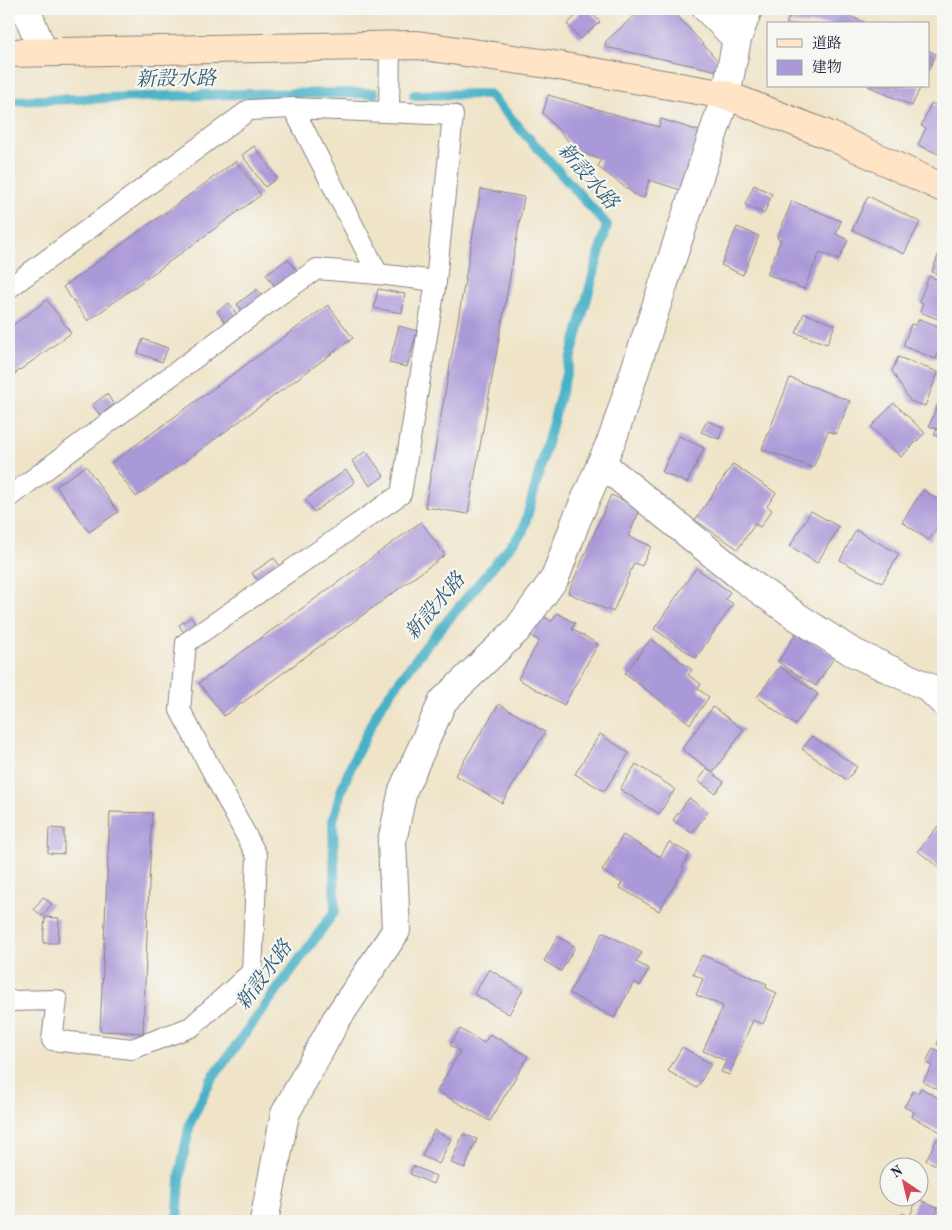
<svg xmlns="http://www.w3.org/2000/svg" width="952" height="1230" font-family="'Old Standard TT','Noto Serif JP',serif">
<rect width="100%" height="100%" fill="#f6f6f2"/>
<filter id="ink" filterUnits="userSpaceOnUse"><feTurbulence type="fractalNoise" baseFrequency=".02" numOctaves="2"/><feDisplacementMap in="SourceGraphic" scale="10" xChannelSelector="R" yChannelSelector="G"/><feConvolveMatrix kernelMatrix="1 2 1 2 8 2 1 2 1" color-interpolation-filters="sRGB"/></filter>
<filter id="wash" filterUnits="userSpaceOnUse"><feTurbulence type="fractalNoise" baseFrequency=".0096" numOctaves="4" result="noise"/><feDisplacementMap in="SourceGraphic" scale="20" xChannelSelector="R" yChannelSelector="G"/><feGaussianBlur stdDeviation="1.12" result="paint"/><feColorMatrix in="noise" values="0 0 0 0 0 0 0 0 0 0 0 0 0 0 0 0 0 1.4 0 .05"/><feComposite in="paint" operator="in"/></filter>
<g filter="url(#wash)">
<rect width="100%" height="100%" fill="#efe4c8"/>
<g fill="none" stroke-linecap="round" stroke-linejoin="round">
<!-- stream -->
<g stroke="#48b1c7" stroke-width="10">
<polyline points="9,101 240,94 374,93"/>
<polyline points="177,1221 181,1168 190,1123 211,1080 335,911 333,821 341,791 354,759 380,707 426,646 523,531 607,225 489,94 414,95"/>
</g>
</g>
<g id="blocks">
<!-- building -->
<g fill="#aa99d8">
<polygon points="584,9 588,9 600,22 580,39 567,24"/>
<polygon points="642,9 671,9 721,64 719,71 605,47 606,41"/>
<polygon points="793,9 834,9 868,24 786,24"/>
<polygon points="928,50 936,54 928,71"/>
<polygon points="868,86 921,86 912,106"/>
<polygon points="548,95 659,127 661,119 699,131 681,190 649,180 644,198 637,196 598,167 601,160 576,150 543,113"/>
<polygon points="931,103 943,109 943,156 918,145 926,128 921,126"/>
<polygon points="254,146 277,178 265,187 242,155"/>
<polygon points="236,161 261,195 88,321 63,287"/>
<polygon points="754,185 772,194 764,214 745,205"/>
<polygon points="481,189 524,197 468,514 425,507"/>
<polygon points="868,196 920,222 904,254 852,230"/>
<polygon points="792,201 841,221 836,234 848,240 839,260 820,252 804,289 767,274 781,240 777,238"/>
<polygon points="737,227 759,236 743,275 721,265"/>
<polygon points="943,242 943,276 932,272"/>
<polygon points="288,259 297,271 275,287 266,274"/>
<polygon points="929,276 943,282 943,321 920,312 923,304 919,302"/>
<polygon points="257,289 264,298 244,313 237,304"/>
<polygon points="378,289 405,294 402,313 374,308"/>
<polygon points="47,300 71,333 9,378 9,328"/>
<polygon points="229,303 237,315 225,323 217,311"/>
<polygon points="328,305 353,338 136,497 111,463"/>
<polygon points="804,313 835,325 827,344 796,333"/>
<polygon points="919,319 943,328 943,339 936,359 903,346 911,324 916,325"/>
<polygon points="399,326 417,331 407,367 389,363"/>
<polygon points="143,339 168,348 162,362 138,353"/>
<polygon points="898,357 938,372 925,406 910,401 892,371"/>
<polygon points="790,378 850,401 836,434 828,431 813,468 762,449"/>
<polygon points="943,392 943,438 934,435 937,429 929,426"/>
<polygon points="107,394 114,405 100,415 92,405"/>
<polygon points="894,403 925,433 901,457 871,427"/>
<polygon points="707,421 723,427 719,439 701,432"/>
<polygon points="679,436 704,448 687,483 662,472"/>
<polygon points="366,451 384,476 370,486 352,461"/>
<polygon points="733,464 776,493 767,506 772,510 760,527 755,524 738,549 695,520"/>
<polygon points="86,466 118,512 89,532 56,486"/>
<polygon points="346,470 355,482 314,512 305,500"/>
<polygon points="923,490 943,503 943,518 929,540 902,522"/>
<polygon points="611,495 641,508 628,536 651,546 642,566 634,563 613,612 568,593"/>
<polygon points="811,511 839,527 817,563 790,546"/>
<polygon points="421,522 445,555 224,716 199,683"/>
<polygon points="856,530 899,554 882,583 840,560"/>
<polygon points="274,558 282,569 260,584 252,573"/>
<polygon points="696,568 730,592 726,599 733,604 696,658 654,629"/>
<polygon points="557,613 575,623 572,629 598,644 564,705 518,679 539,641 531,636 542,616 552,621"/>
<polygon points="191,617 198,626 185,634 179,625"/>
<polygon points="797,632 835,656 816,686 778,662"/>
<polygon points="651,639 692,670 688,675 701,684 698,689 709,697 690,724 625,673"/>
<polygon points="780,666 818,694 795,725 757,697"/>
<polygon points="499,704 545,732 502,803 455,775"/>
<polygon points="713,707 744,730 713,772 682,749"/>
<polygon points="600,734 629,753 604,791 575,774"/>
<polygon points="812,736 857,767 847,780 802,749"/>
<polygon points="636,764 675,789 659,814 620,789"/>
<polygon points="707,769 724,782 715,793 698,781"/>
<polygon points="689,798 708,812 692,833 673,820"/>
<polygon points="110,812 152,813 143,1033 100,1031"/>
<polygon points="938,826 943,830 943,871 918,851"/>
<polygon points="49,828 64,829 64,854 48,853"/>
<polygon points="623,835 660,857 669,842 690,854 682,867 684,868 659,911 619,887 622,883 602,871"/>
<polygon points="43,897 52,904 42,916 34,909"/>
<polygon points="45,917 59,918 58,943 43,943"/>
<polygon points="603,932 642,953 636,962 649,969 640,986 634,982 614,1018 569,993"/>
<polygon points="558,936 575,947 561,971 544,961"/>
<polygon points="702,955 767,984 766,988 777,993 763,1024 753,1020 729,1075 721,1072 726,1061 703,1051 723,1006 696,995 703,979 693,974"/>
<polygon points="489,969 523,990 509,1014 474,994"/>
<polygon points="460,1029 484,1043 490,1034 528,1056 490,1121 437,1091 460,1051 450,1045"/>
<polygon points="943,1031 943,1048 937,1044"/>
<polygon points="682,1047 711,1064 697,1088 668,1071"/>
<polygon points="933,1048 943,1053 943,1092 923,1082 932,1066 926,1063"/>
<polygon points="921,1088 943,1101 943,1133 912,1117 914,1112 904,1107 913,1091 918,1093"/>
<polygon points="434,1130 451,1139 439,1164 422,1156"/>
<polygon points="463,1134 477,1139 465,1168 451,1163"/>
<polygon points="937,1139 943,1142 943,1174 939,1173 942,1168 926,1160"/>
<polygon points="413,1166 436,1176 433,1184 410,1174"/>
<polygon points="917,1199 938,1208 933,1221 899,1221 902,1213 910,1216"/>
</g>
</g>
</g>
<g filter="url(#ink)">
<use href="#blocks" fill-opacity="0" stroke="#888382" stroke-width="1"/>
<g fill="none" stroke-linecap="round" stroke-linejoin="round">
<!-- lane casing -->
<g stroke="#888382" stroke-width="22">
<g id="lane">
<polyline points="389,112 390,45"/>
<polyline points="378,274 436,281"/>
<polyline points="9,288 249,110 293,108 453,115 436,281 401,494 186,643 180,710 257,856 252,972 191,1027 132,1049 52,1040 57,1000 9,1001"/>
<polyline points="9,497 279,295 317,269 378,274 293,108"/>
</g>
</g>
<!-- street casing -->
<g stroke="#888382" stroke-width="30">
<g id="street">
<polyline points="26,9 43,52"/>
<polyline points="707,9 737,39"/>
<polyline points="601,463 740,576 796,616 852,652 928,687 943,702"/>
<polyline points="264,1221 285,1114 336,1020 396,931 392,841 403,790 443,701 517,630 555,578 576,521 613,437 726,95 737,39 748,9"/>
</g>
</g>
<!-- secondary casing -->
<g stroke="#888382" stroke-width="30">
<polyline id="secondary" points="9,53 417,45 548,64 726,95 831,136 943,188"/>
</g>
<!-- lane -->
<use href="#lane" stroke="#fff" stroke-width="20"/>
<!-- street -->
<use href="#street" stroke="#fff" stroke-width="28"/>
<!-- secondary -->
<use href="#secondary" stroke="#ffe4c6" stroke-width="28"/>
</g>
</g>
<g text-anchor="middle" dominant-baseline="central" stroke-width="4.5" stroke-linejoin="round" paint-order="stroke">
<!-- water labels -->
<g font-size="20" font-style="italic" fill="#315b73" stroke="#f6f6f2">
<text transform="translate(176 80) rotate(-1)">新設水路</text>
<text transform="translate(587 177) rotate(49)">新設水路</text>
<text transform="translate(436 607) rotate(-50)">新設水路</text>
<text transform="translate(265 976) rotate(-54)">新設水路</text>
</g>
</g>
<!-- margin -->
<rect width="952" height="1230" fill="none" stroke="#f6f6f2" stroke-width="30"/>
<!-- legend -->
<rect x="767" y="22" width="162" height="65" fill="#f6f6f2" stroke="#a1a1a9"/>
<rect x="777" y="39" width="25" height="8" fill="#ffe4c6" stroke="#a1a1a9"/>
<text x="812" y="48" font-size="15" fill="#22223b">道路</text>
<rect x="777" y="60" width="25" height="15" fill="#aa99d8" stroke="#a1a1a9"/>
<text x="812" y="72" font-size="15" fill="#22223b">建物</text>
<!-- north arrow -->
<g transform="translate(904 1182) rotate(325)"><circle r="24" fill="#f6f6f2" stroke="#a1a1a9"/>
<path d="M0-4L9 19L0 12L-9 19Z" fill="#d1495b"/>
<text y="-8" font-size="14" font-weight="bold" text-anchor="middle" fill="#22223b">N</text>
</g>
</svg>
